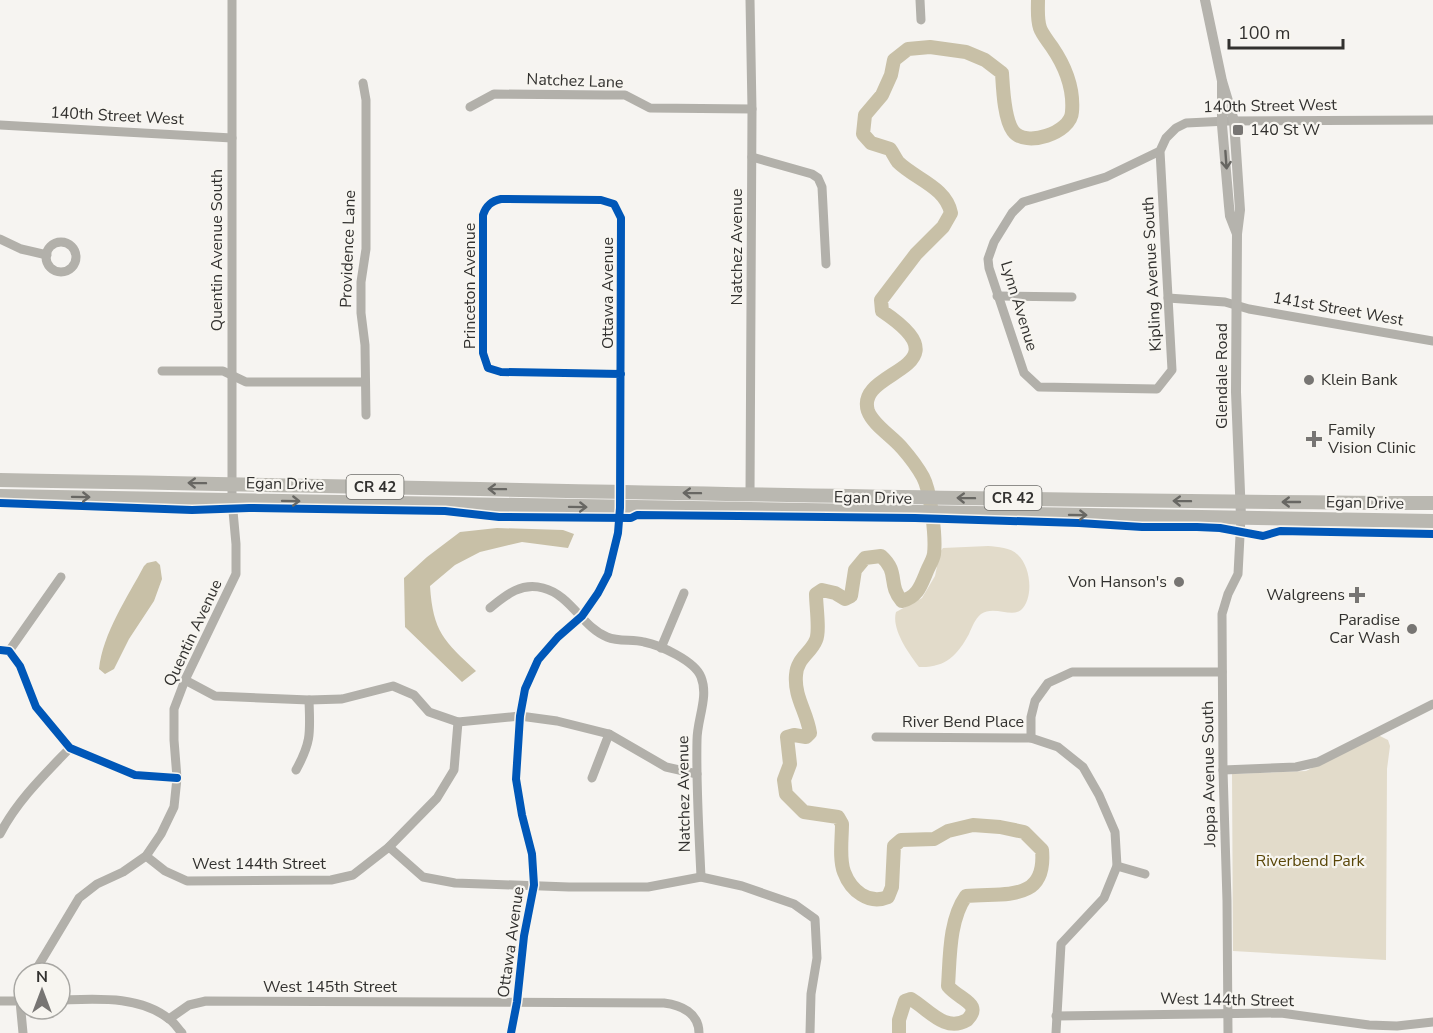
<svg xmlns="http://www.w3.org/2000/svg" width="1433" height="1033" font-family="'Nunito Sans',sans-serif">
<rect width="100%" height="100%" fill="#f6f4f1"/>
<!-- green -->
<g fill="#e2dbca">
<path d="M 988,546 C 998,547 1010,547 1018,555 C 1031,567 1034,598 1021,610 C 1011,618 994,605 981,614 C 975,619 972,627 969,634 C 957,656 945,668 919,667 C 909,654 891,629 896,612 L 922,598 L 935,576 L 940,552 L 943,548 Z"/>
<polygon points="1378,735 1388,740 1390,746 1387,769 1386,960 1233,951 1232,774 1306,771"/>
</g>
<!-- water -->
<g fill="#c8c0a7">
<path d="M 497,528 L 563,530 L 574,534 L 568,548 L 522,542 L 480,552 L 455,565 L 430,586 C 433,632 444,641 476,671 L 462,682 L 405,627 L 404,578 L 427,557 L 460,532 Z"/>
<path d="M 156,561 L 160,565 L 162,579 L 154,601 L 129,639 L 114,669 L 105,674 L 99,669 C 103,633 127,598 144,566 L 147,563 Z"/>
</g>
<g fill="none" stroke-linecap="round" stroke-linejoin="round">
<!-- river -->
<path stroke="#c8c0a7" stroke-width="14" d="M 899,1033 L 899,1020 L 905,1001 L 911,999 C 928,1009 945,1033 967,1020 C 970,1017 974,1012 972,1007 C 969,1000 955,995 948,986 C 950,957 949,920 966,896 C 1002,892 1047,904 1042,850 L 1024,832 L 1000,827 L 973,825 L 948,831 L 934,839 L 901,840 L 894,846 L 892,887 L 888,897 C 869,905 851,891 844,872 C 839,859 842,839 842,824 L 838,817 L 804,812 L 786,794 L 784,780 L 790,764 L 787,737 L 794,735 L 806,737 L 810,733 C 807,712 794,697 796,675 C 797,658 811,653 816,640 C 820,631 816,606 816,594 L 822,590 L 835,593 L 845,599 L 851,596 L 855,570 L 865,558 L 881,556 C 900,573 887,584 902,601 C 918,597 921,585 927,571 C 929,566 933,560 934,554 C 936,538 931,492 923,477 C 918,468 909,456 902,448 C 892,436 873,425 868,411 C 854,368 971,371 882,311 L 881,300 L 916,254 L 943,227 L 951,213 C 946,187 915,179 898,162 C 895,158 893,153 890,149 L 871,143 L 863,134 L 865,115 L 882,95 L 891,75 L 894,60 L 908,49 L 930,47 L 966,52 L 985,60 L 1002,73 C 1003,88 1004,119 1013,131 C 1025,148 1071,133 1072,112 C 1074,89 1065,66 1052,47 C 1048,41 1042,34 1040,28 C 1037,19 1038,9 1038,0"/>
<!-- minor -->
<g stroke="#b2b0aa" stroke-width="9">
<polyline points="750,0 752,109 750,494"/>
<polyline points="920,0 921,20"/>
<polyline points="363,83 366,100 366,249 361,282 361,313 365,345 366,415"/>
<polyline points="470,107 494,94 606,95 625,95 650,108 752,109"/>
<polyline points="0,125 232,138"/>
<polyline points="1160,151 1172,370 1157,389 1039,387 1024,373 989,268 988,259 994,242 1012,213 1023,202 1106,177 1160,151 1166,138 1176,128 1186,123 1228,121 1433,120"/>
<polyline points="752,157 812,174 818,178 822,187 826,264"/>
<polyline points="0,239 21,249 47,255"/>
<circle cx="61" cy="257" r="15"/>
<polyline points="997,296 1072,297"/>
<polyline points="1168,298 1225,302 1249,309 1433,341"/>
<polyline points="162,371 223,371 246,382 365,382"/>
<path d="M 490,608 C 506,595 521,582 543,588 C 571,595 582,627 607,637 C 619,642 632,639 644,642 C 660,645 695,661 701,677 C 709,697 697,719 697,740 C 696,786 699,832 701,877"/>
<polyline points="661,648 684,593"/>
<polyline points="0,650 9,651 20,666 36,707 70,748 135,775 177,778"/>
<polyline points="9,651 61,577"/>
<polyline points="185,680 215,696 309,700 342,699 393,686 414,695 429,712 458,722 520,716 557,721 609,734 666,767 697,774"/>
<polyline points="876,737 1031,738 1058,747 1083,767 1099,795 1115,832 1117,866 1104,898 1061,944 1056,1033"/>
<polyline points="1031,738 1031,717 1035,701 1048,683 1072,672 1222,672"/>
<path d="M 296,770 C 312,741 310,732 309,700"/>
<polyline points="1223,770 1296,767 1318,762 1433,704"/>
<polyline points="592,778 609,734"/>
<path d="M 0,834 C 17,801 44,775 70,748"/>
<polyline points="389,847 437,798 454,770 458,722"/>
<polyline points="146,856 165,871 187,881 331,880 353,875 389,847 423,877 455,883 569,887 648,887 701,877 742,886 794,904 815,919 817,958 811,994 810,1033"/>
<polyline points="1117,866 1145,874"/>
<polyline points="34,973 79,898 97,884 123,872 146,856 161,834 174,807 177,778 174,740 174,709 185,680 236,574 236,544 232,500 232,0"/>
<path d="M 60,1000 C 96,999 139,995 169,1019 C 174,1022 178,1029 182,1033"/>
<polyline points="0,1001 24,1001"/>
<polyline points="1056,1016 1281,1013 1369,1025 1397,1026 1433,1022"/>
<path d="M 169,1019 L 189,1005 L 206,1001 L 664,1003 C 681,1005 699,1013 699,1033"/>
<polyline points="23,1033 20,1001 24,993"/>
<path d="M 511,1033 L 517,1002 L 524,936 L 534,885 L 532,854 L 522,815 L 516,779 L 520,716 L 525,689 L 538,660 L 558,637 L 582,616 L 598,593 L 608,574 L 618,533 L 620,508 L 621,218 L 614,204 L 601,200 L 501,199 C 491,201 486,206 483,215 L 483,353 L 488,368 L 501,372 L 621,374"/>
<polyline points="1228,1033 1227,901 1223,770 1222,614 1228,594 1238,574 1241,517"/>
</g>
<!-- major -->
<g stroke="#b5b3ad" stroke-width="10">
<polyline points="1205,0 1222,81 1234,121 1240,210 1237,234 1230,216 1229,206 1222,125 1222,81"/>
<polyline points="1237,234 1236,392 1241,517"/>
</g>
<!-- highway -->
<g stroke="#bab8b1" stroke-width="14">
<path d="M 0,480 C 478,488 955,501 1433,503"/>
<polyline points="0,496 1433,521"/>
</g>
<!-- cycleway casing -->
<g stroke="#f7f5f0" stroke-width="11">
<g id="cycleway">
<polyline points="0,503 192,510 249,508 445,511 499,517 631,518 637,515 915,518 1079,523 1142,527 1197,527 1220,528 1263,536 1280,531 1433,534"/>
<polyline points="0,650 9,651 20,666 36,707 70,748 135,775 177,778"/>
<path d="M 511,1033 L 517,1002 L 524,936 L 534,885 L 532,854 L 522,815 L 516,779 L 520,716 L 525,689 L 538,660 L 558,637 L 582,616 L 598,593 L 608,574 L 618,533 L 620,508 L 621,218 L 614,204 L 601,200 L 501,199 C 491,201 486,206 483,215 L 483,353 L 488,368 L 501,372 L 621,374"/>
</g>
</g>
<!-- cycleway -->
<use href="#cycleway" stroke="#0057b8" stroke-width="8"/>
</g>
<!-- one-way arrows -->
<defs><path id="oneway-shaft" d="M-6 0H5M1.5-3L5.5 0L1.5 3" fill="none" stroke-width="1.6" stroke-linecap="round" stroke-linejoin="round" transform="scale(1.5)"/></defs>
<use stroke="#666561" href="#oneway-shaft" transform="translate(1226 160) rotate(86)"/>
<g stroke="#686763">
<use href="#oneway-shaft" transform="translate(197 483) rotate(-179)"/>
<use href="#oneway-shaft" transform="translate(497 489) rotate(-179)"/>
<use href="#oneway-shaft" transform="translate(692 493) rotate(-179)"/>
<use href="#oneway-shaft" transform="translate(81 497) rotate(1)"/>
<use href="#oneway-shaft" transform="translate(966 498) rotate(-179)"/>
<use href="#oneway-shaft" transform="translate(291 501) rotate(1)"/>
<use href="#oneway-shaft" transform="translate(1182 501) rotate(-179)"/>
<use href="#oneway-shaft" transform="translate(1291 502) rotate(-180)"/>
<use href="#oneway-shaft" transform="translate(578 507) rotate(1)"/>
<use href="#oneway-shaft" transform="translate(1078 515) rotate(1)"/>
</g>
<!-- markers -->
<g fill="#777573" stroke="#f7f5f0" stroke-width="2">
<rect x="1232" y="124" width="12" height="12" rx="3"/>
<circle cx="1309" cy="380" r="6"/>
<path d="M1311 430h6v6h6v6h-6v6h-6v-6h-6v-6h6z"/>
<circle cx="1179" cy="582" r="6"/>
<path d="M1354 586h6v6h6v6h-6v6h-6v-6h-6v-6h6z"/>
<circle cx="1412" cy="629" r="6"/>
</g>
<g text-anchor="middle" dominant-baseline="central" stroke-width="4.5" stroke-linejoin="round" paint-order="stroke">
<!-- shield labels -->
<g fill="#f7f5f0" stroke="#6d6c69" stroke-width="1.5">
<rect x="346.5" y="475" width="57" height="24" rx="4.5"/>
<rect x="984.5" y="486" width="57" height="24" rx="4.5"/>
</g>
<g font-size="15" font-weight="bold" fill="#32312f">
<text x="375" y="487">CR 42</text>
<text x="1013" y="498">CR 42</text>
</g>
<!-- street labels -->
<g font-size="16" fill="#32312f" stroke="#f7f5f0">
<text transform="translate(575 81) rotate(2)">Natchez Lane</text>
<text transform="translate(1270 106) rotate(-1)">140th Street West</text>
<text transform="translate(117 116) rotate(3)">140th Street West</text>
<text transform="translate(737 247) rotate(-90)">Natchez Avenue</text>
<text transform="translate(348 249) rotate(-88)">Providence Lane</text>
<text transform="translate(217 250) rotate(-90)">Quentin Avenue South</text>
<text transform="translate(1152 274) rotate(-93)">Kipling Avenue South</text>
<text transform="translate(470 286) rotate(-90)">Princeton Avenue</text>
<text transform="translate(608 293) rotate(-90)">Ottawa Avenue</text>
<text transform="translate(1019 306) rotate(73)">Lynn Avenue</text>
<text transform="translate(1338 309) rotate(10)">141st Street West</text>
<text transform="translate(1222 376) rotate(-90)">Glendale Road</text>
<text transform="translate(285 484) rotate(1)">Egan Drive</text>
<text transform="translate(873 498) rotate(1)">Egan Drive</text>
<text transform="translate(1365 503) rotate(1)">Egan Drive</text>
<text transform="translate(193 633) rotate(-65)">Quentin Avenue</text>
<text x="963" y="722">River Bend Place</text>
<text transform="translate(1209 774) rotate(-91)">Joppa Avenue South</text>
<text transform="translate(684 794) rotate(-91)">Natchez Avenue</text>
<text x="259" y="864">West 144th Street</text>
<text transform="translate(511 942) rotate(-82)">Ottawa Avenue</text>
<text x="330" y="987">West 145th Street</text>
<text transform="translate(1227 1000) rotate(1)">West 144th Street</text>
</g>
<!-- poi labels -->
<g font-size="16" fill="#32312f" stroke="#f7f5f0" text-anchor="start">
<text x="1250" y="130">140 St W</text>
<text x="1321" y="380">Klein Bank</text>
<text x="1328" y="430">Family<tspan x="1328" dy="18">Vision Clinic</tspan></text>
<text x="1167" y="582" text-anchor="end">Von Hanson's</text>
<text x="1345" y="595" text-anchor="end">Walgreens</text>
<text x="1400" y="620" text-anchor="end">Paradise<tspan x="1400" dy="18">Car Wash</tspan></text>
</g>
<!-- park labels -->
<g font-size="16" fill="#594608" stroke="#f7f5f0">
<text x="1310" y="861">Riverbend Park</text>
</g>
</g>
<!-- north arrow -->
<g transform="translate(42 991)"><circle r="28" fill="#f7f5f0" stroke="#a8a7a3" stroke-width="1.5"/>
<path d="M0-4.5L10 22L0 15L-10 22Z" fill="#777573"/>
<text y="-9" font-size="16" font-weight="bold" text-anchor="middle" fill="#32312f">N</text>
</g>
<!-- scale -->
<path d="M1229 39v9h114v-9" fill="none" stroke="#32312f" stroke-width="3"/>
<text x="1238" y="39" font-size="18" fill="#32312f" stroke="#f7f5f0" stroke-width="4.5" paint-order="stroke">100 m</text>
</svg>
